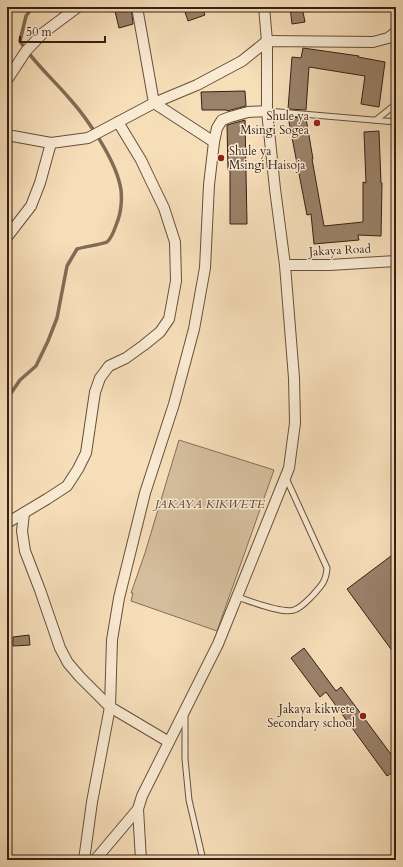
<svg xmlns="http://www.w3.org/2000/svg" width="403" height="867" font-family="Cardo,serif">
<rect width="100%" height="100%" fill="#f6deb9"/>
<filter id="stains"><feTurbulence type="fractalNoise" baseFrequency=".005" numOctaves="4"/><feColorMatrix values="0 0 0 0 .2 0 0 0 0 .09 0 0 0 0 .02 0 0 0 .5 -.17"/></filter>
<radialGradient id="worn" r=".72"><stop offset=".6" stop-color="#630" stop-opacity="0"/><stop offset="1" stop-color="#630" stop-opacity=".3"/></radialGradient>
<!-- green -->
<polygon fill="#d5be9d" stroke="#866e58" points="179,440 274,470 217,631 131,601 133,593 131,593 145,553"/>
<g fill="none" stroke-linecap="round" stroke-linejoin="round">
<!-- stream -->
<path stroke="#826b55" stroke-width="3.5" d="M 7,399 L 20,380 L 36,366 L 48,341 L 57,318 L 67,266 L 77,249 C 83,247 103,244 107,242 C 113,237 115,227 118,220 C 121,211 122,200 121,190 C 117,162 88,119 69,98 C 53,79 33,62 20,41 L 26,16 L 33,7"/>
</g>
<!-- building -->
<g fill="#9a826a" stroke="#361f14">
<polygon points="114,7 131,7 133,24 119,28"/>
<polygon points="189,7 202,7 205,15 188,21 184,9"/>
<polygon points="290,7 302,7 305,22 292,24"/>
<polygon points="303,48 359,56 358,57 385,62 379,107 361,104 365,76 309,67 306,110 288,109 292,57 301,58"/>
<polygon points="245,91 246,106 227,111 227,110 202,110 201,92"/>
<polygon points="288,117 306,118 313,159 312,159 324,226 363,222 363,182 366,183 364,132 379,131 381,183 382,183 381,236 358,235 359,240 314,244 311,214 307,215"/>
<polygon points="245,120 247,224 230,224 230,170 228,170 227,125"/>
<polygon points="391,556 396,563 396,656 347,589"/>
<polygon points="29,635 30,645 13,646 13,637"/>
<polygon points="304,648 336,691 341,687 396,761 396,770 387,776 326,692 320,697 291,658"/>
</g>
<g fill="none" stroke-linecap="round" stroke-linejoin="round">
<!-- service casing -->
<g stroke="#664f3d" stroke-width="7">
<g id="service">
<polyline points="267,111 396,122"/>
<polyline points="376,120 396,104"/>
<path d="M 237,597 C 250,601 282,614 294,610 C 301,608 308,600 313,595 C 322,585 326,581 327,568 L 286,478"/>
<polyline points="185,716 185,759 189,800 203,860"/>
</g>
</g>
<!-- minor casing -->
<g stroke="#664f3d" stroke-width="12">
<g id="minor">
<polyline points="137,7 154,103 214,142"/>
<polyline points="7,80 26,51 43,33 78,7"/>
<polyline points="7,135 51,143 88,138 154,103 197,85 242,61 267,41 373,42 388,38 396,32"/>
<polyline points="7,237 31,206 40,183 51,143"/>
<polyline points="285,265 329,265 396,261"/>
<polyline points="24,513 22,531 25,551 40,590 60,648 68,663 80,677 110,707 169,742"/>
<polyline points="7,523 47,499 67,486 78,469 86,453 95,392 100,378 109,366 126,358 144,345 160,332 169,319 176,281 175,242 164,208 150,179 141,160 118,122"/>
<polyline points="84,860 92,802 110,707 112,640 119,598 145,493 174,404 194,329 205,268 209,185 214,142 217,128 222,120 230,117 248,112 267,111"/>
<polyline points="95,860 138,809"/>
<polyline points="141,860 138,809 142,796 218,644 289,468 295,423 294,378 285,265 275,189 267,111 267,41 264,7"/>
</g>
</g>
<!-- service -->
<use href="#service" stroke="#f9ead2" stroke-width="5"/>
<!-- minor -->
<use href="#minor" stroke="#f9ead2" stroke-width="10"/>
</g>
<!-- markers -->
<g fill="#8f2418" stroke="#f9ead2" stroke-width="1.5">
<circle cx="317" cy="123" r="4"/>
<circle cx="221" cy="158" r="4"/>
<circle cx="363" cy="716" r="4"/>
</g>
<g text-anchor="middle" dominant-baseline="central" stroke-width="3" stroke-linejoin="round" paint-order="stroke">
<!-- poi labels -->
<g font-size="12" fill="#361f14" stroke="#f9ead2" text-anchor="end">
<text x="309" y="116">Shule ya<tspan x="309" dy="14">Msingi Sogea</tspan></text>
<text x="229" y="151" text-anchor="start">Shule ya<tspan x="229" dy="14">Msingi Haisoja</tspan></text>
<text x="355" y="709">Jakaya kikwete<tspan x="355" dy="14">Secondary school</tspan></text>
</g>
<!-- street labels -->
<g font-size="12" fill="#361f14" stroke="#f9ead2">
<text transform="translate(340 250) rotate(-3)">Jakaya Road</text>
</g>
<!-- park labels -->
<g font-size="12" font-style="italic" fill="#5e4736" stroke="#f9ead2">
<text x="210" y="504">JAKAYA KIKWETE</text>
</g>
</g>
<!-- margin -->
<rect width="403" height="867" fill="none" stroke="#f6deb9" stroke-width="24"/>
<rect x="8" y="8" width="387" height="851" fill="none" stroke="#361f14" stroke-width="2"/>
<rect x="12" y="12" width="379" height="843" fill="none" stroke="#361f14"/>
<!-- scale -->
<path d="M20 36v6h85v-6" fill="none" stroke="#361f14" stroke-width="2"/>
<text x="26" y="36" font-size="12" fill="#361f14" stroke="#f9ead2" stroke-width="3" paint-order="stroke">50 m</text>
<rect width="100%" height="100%" filter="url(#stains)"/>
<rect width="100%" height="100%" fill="url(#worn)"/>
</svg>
